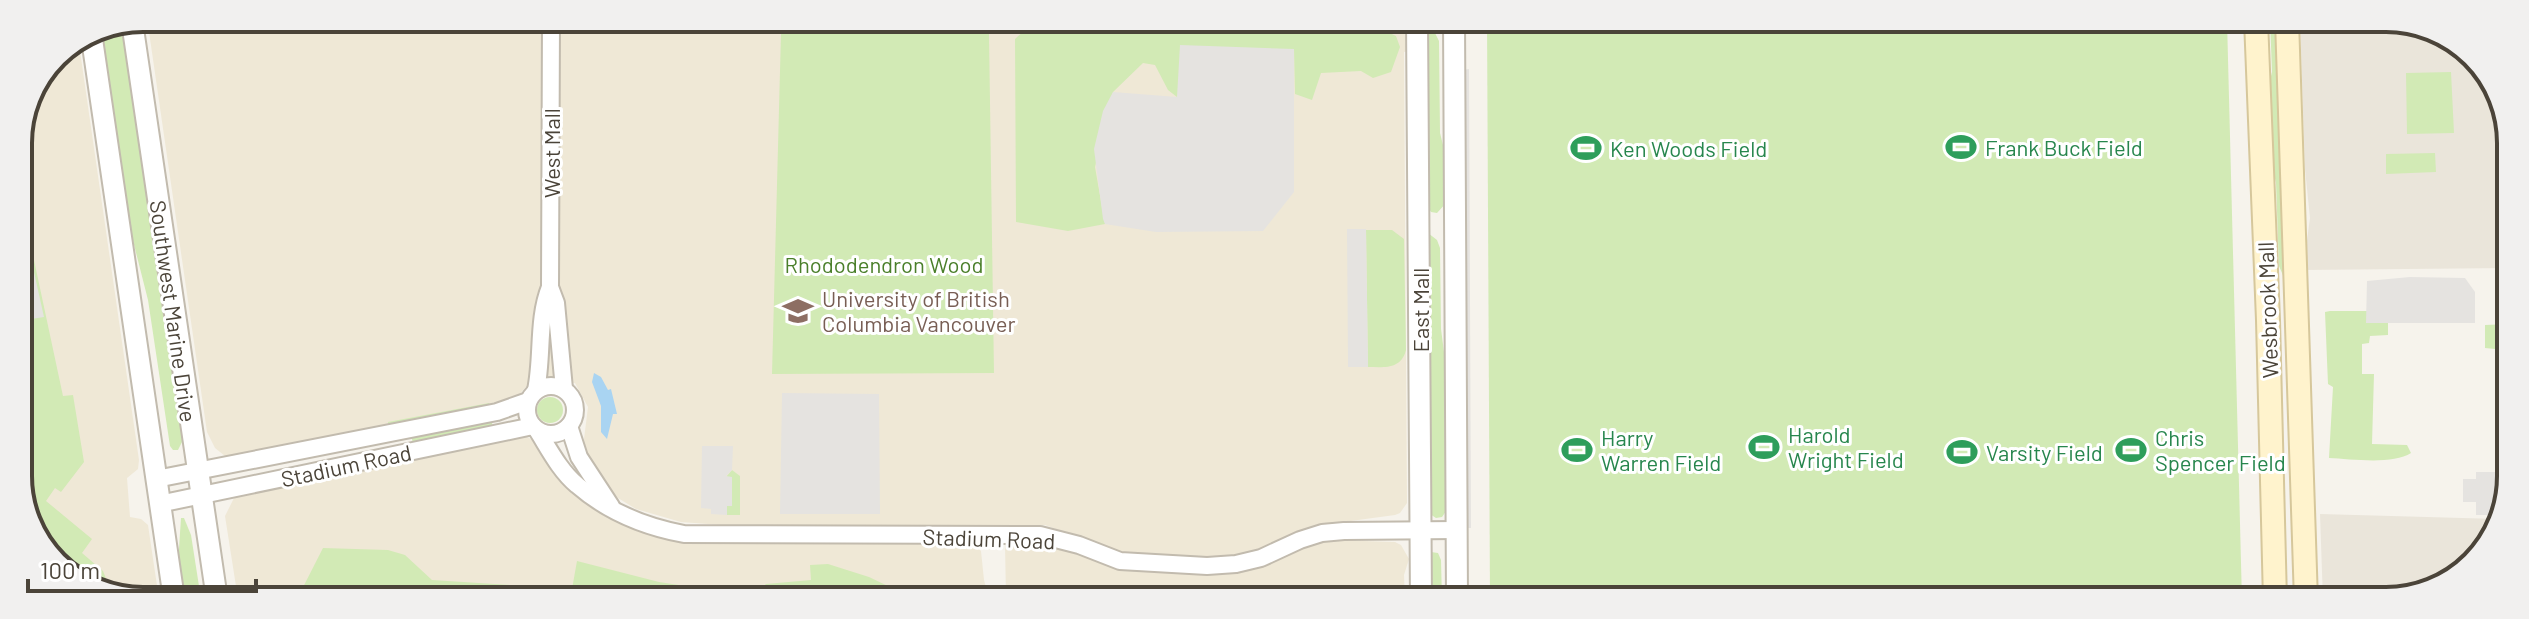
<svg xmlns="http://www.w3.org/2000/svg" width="2529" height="619" font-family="Barlow,sans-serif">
<rect width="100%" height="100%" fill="#f6f3ec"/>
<!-- residential -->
<g fill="#eae5da">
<polygon points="2300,20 2411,20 2474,54 2509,118 2509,268 2303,270 2310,218 2305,169"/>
<polygon points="2320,514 2498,519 2468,570 2394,601 2323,601"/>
</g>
<!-- education -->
<g fill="#efe8d6">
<polygon points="147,18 1385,19 1405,34 1410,51 1404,52 1407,503 1400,513 1395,515 1321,525 1266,549 1236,556 1216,557 1151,558 1127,555 1045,525 721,525 681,522 636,509 618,498 595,475 583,447 588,407 575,383 532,380 518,396 509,402 229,457 225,456 215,448 207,432"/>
<polygon points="79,44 139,460 138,469 127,478 130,517 141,519 148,525 159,599 118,599 54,564 20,501 18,135 55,54"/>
<polygon points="522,435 538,442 592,505 637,531 678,542 700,544 973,543 981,551 984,580 989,599 238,599 225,516 235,496"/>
<polygon points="1333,540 1395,542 1401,545 1409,559 1404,575 1405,600 1007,599 1006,597 1005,545 1008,543 1051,544 1123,568 1151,571"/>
</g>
<!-- green -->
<g fill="#d2eab5">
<polygon points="1487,19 2227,20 2242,601 1490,600"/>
<polygon points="2270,20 2282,20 2285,280 2279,266 2276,183 2267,144 2265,100 2272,72"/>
<polygon points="125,26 182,426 182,442 178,450 173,450 170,446 148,300 129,225 101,35"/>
<polygon points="1381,29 1396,36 1400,47 1391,72 1373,78 1361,71 1321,73 1312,100 1295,94 1294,49 1177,97 1168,90 1155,65 1143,63 1113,92 1095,167 1105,224 1068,231 1016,222 1015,39 1025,30"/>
<polygon points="1433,29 1439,41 1440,133 1446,157 1446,203 1437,213 1431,212 1428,207 1427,30"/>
<polygon points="781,33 989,34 994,373 772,374"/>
<polygon points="2451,72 2454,133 2407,134 2406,73"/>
<polygon points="2435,153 2436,172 2386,174 2386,154"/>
<polygon points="19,197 21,199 63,396 73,395 84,462 61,492 55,488 46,501 92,539 82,553 103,571 113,596 54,564 20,501"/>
<path d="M 1366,230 L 1392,230 L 1404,239 L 1406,350 C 1401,370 1384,367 1368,367 Z"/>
<polygon points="1428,233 1437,240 1440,248 1441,329 1448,383 1449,507 1442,517 1436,518 1430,514"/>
<path d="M 2330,311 L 2367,311 L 2367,322 L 2388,321 L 2388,335 L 2370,336 L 2369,343 L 2362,344 L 2362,374 L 2374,374 L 2372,444 L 2407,445 L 2411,453 C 2393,465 2351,459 2329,458 L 2333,387 L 2328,384 L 2325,312 Z"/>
<polygon points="2509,324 2509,362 2496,362 2495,349 2485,348 2485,325"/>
<circle cx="550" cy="410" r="13"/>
<polygon points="489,403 490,407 388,426 388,422"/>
<polygon points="491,418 493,428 413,444 411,434"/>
<polygon points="732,470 740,476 740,515 727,515 727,506 732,505 732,477 726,477"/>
<polygon points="181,518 184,518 191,535 201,599 183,599 178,564"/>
<polygon points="323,548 388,550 405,555 432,580 572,589 577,561 659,582 711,590 722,599 297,599"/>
<polygon points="1431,552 1438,553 1441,560 1442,600 1430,600"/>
<polygon points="828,564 869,577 915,599 749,599 766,584 811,580 810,565"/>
</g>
<!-- parking -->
<g fill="#e5e3e0">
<polygon points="1180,45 1294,49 1294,192 1263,231 1156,232 1105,224 1103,219 1094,149 1103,111 1113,92 1177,97"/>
<polygon points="1469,69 1471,528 1464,528 1462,70"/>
<polygon points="19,205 44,317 19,321"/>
<polygon points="1347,229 1366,229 1368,367 1348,367"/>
<polygon points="2410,277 2465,278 2475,292 2475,323 2366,323 2367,281"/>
<polygon points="782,393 879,394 880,514 780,514"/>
<polygon points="702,446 733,446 732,470 726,476 732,477 732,506 727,506 727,515 711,514 711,509 701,508"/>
<polygon points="2476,472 2509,472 2509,501 2500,515 2476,515 2476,502 2463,502 2463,479 2476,479"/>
<polygon points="1104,594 1166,600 1022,599 1021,597"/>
</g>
<!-- water -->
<polygon fill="#a9d4f2" points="594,373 601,377 608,390 611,389 617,414 613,414 607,439 601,432 601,406 592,382"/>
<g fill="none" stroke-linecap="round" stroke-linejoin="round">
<!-- minor casing -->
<g stroke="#c2bbae" stroke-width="20">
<g id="minor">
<polyline points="551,18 550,287 556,303 564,389"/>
<polyline points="1126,19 1275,19"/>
<polyline points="551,23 893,22 893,19"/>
<circle cx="551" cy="410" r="24"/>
<path d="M 536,390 C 543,357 537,319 550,287"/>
<polyline points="569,426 579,457 611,506"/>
<path d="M 537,430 C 549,449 560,471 577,485 C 607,511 646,527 684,534 L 1040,535 L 1079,545 L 1120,561 L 1207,566 L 1236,564 L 1261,558 L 1300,540 L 1322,533 L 1344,531 L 1457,530"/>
<polyline points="156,479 497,412 528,401"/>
<polyline points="159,504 533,426"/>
</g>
</g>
<!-- tertiary casing -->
<g stroke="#c2bbae" stroke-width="24">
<g id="tertiary">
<polyline points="1417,19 1421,600"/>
<polyline points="1454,19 1457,600"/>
<polyline points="132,22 217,599"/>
<polyline points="92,39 174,599"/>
</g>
</g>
<!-- secondary casing -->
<g stroke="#d6c79b" stroke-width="26">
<g id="secondary">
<polyline points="2256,20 2268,320 2275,601"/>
<polyline points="2287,20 2306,601"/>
</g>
</g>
<!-- minor -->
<use href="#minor" stroke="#fff" stroke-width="16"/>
<!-- tertiary -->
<use href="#tertiary" stroke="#fff" stroke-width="20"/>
<!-- secondary -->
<use href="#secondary" stroke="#fff3cd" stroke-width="22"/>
</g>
<!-- icons -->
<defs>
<g id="stadium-bare" transform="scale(2.4)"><path d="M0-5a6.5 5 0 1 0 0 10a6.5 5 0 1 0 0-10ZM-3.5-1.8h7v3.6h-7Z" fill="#2e9e5b" stroke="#fff" stroke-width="2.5" paint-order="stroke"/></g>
<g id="university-bare" transform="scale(2.4)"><path d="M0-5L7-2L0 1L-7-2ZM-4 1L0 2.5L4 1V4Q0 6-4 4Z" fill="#8d6e63" stroke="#fff" stroke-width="2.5" paint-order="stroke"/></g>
</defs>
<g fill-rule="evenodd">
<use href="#stadium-bare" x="1961" y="147"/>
<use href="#stadium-bare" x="1586" y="148"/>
<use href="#university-bare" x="798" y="311"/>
<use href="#stadium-bare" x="1764" y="447"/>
<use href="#stadium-bare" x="1577" y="450"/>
<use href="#stadium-bare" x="2131" y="450"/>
<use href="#stadium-bare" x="1962" y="452"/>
</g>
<g text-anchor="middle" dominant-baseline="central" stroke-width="6" stroke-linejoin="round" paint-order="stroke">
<!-- leisure labels -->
<g font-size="22" fill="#27864d" stroke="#fff" text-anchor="start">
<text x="1985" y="147">Frank Buck Field</text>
<text x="1610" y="148">Ken Woods Field</text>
<text x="1788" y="434">Harold<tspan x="1788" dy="25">Wright Field</tspan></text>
<text x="1601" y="437">Harry<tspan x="1601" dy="25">Warren Field</tspan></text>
<text x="2155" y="437">Chris<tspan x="2155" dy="25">Spencer Field</tspan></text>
<text x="1986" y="452">Varsity Field</text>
</g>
<!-- street labels -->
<g font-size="22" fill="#4b4439" stroke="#fff">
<text transform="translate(551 153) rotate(-90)">West Mall</text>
<text transform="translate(1420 310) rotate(-90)">East Mall</text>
<text transform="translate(2267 310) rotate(-92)">Wesbrook Mall</text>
<text transform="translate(174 311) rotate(82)">Southwest Marine Drive</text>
<text transform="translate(346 465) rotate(-12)">Stadium Road</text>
<text transform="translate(989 538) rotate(2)">Stadium Road</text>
</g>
<!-- park labels -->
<g font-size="22" fill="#4a7f2a" stroke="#fff">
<text x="884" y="264">Rhododendron Wood</text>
</g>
<!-- education labels -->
<g font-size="22" fill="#785e54" stroke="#fff" text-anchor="start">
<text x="822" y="298">University of British<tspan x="822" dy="25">Columbia Vancouver</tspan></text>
</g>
</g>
<!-- crop -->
<path d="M0 0H2529V619H0ZM143 32H2386A111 111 0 0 1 2497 143V476A111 111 0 0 1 2386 587H143A111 111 0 0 1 32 476V143A111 111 0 0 1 143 32Z" fill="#f1f0ef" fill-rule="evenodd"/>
<path fill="none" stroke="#4b4439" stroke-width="4" d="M143 32H2386A111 111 0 0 1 2497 143V476A111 111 0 0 1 2386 587H143A111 111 0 0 1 32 476V143A111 111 0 0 1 143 32Z"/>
<!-- scale -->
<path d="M28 579v12h228v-12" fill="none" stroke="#4b4439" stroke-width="4"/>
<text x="40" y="579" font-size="24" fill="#4b4439" stroke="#ffffff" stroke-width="6" paint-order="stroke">100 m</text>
</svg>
